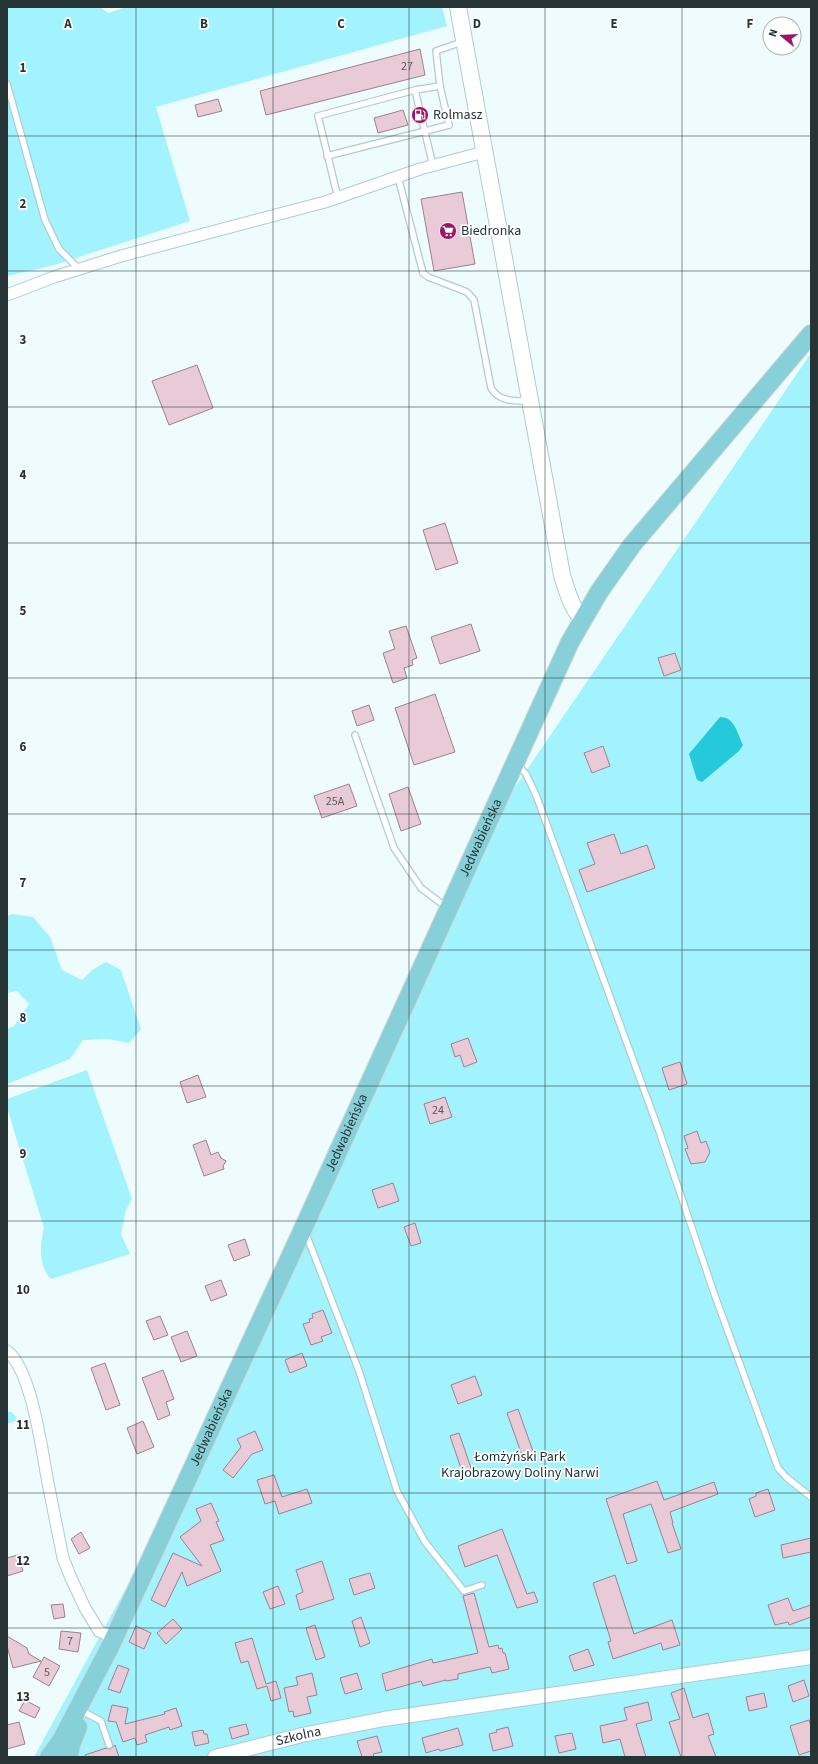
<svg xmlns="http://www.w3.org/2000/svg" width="818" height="1764" font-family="'Source Sans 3',sans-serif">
<rect width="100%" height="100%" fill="#eefcfe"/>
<!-- green -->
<g fill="#a2f3fe">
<polygon points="7,7 100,7 108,13 126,7 442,7 447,26 156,107 190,221 51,266 7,276"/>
<polygon points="811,353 811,1757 34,1757 234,1390 507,799"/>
<polygon points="13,914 33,917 50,937 62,970 82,980 92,970 106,962 121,970 141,1029 129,1043 109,1039 83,1040 70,1059 7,1084 7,1029 14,1026 29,1004 17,991 7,993 7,916"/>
<path d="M 87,1070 L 132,1199 L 126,1210 L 121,1234 L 130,1254 L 51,1279 C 38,1266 40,1244 44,1228 L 7,1108 L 7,1099 Z"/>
<polygon points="7,1412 12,1412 18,1420 7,1424"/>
</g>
<!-- water -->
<path fill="#24c9db" d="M 720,717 C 735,717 737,733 743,745 L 739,751 L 702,782 L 697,780 L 689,754 Z"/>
<!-- building -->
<g fill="#e9cbd8" stroke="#9c818d">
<polygon points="420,49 425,75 266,115 260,91"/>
<polygon points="218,99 222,111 198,117 195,105"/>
<polygon points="403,110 408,125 378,133 374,118"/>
<polygon points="462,192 475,264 434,271 421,199"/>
<polygon points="197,365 213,408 169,425 152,381"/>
<polygon points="445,523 458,563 436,570 423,530"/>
<polygon points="471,624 480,651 440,664 431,637"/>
<polygon points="406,626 417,658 412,660 413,665 404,668 407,678 393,683 383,653 395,649 389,631"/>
<polygon points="675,653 681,670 664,676 658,658"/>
<polygon points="435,694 455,752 414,765 395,708"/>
<polygon points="369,705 374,720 357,726 352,711"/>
<polygon points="603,746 610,766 592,773 584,753"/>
<polygon points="349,784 357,806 322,818 314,796"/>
<polygon points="408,787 421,824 401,831 389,794"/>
<polygon points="614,834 621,854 647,845 655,868 587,892 579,870 595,864 587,843"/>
<polygon points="468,1038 477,1062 464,1067 460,1055 455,1057 451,1044"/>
<polygon points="680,1062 687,1084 669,1090 662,1068"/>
<polygon points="198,1075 206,1097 187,1103 180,1082"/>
<polygon points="445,1097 452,1117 430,1124 424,1104"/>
<polygon points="697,1131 701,1143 706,1141 710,1152 705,1162 691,1164 685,1149 688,1148 684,1136"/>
<polygon points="206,1140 211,1155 218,1152 221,1158 226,1161 223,1166 224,1169 204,1176 193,1145"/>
<polygon points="393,1183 399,1201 378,1208 372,1190"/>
<polygon points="415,1223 421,1243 411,1246 404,1227"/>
<polygon points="245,1239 250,1255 234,1261 228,1245"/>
<polygon points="221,1280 227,1295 211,1301 205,1286"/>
<polygon points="323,1310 332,1333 321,1337 323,1341 311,1345 303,1324 310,1322 309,1319 313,1318 312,1314"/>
<polygon points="160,1316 168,1335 154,1340 146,1321"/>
<polygon points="187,1331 197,1356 181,1362 171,1337"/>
<polygon points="302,1353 307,1366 290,1373 285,1360"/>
<polygon points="105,1363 120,1405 106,1410 91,1368"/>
<polygon points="163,1370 174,1399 166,1402 170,1415 158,1420 142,1378"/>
<polygon points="475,1376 482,1395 458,1404 451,1385"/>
<polygon points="518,1409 534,1454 523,1458 507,1413"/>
<polygon points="143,1421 154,1447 137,1454 127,1428"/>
<polygon points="255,1431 263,1450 252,1454 233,1478 223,1470 241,1447 237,1439"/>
<polygon points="459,1433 472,1471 463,1474 450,1436"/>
<polygon points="274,1475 282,1497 307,1489 312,1503 279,1514 275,1501 265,1504 257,1480"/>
<polygon points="657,1481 664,1500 714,1482 718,1494 670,1512 673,1523 672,1523 681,1549 668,1553 651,1504 623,1514 637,1561 627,1564 606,1499"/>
<polygon points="768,1489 775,1510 755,1517 749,1499 756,1496 756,1493"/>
<polygon points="211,1503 219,1521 216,1522 224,1540 210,1545 221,1571 187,1586 182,1572 165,1607 151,1600 173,1553 202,1566 180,1537 201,1521 196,1509"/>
<polygon points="502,1529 527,1594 534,1592 538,1602 517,1608 497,1555 465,1567 458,1546"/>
<polygon points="81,1532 90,1548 79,1554 71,1539"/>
<polygon points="811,1538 811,1552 783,1558 781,1545"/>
<polygon points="18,1555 23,1571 7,1576 7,1558"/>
<polygon points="322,1561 334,1599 300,1610 296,1595 303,1592 296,1570"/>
<polygon points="370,1573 375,1588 354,1595 349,1579"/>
<polygon points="615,1575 634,1634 672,1620 680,1645 663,1650 661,1643 613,1659 608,1642 611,1641 593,1583"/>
<polygon points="278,1586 285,1604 270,1609 263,1592"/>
<polygon points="474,1593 489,1647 498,1645 499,1649 502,1648 503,1653 505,1653 509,1669 492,1673 490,1667 458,1674 458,1679 446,1681 446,1680 423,1686 421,1681 386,1691 382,1674 432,1659 433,1663 478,1653 463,1596"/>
<polygon points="788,1598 793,1611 811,1605 811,1617 789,1625 788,1622 775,1625 768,1605"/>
<polygon points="63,1604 65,1617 54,1619 51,1605"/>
<polygon points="361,1617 370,1643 360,1647 352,1621"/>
<polygon points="173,1619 182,1629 166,1644 157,1633"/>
<polygon points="315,1625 325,1657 316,1660 306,1628"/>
<polygon points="136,1626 151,1633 144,1649 129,1642"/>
<polygon points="61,1631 81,1633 78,1652 59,1649"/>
<polygon points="7,1636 27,1648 29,1654 41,1661 13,1668 7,1646"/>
<polygon points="252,1638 266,1684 276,1681 281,1698 271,1701 267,1686 257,1689 248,1661 241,1663 235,1643"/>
<polygon points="588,1649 594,1665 574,1671 569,1656"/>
<polygon points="44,1657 60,1666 49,1686 33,1677"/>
<polygon points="118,1665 129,1669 120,1693 108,1689"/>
<polygon points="312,1673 317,1695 307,1697 311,1713 294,1717 293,1711 289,1712 284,1688 298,1685 296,1677"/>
<polygon points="357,1673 362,1689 345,1694 340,1678"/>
<polygon points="804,1680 809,1696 793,1702 788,1686"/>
<polygon points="684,1688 693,1718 708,1713 714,1734 708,1736 716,1757 681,1757 669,1722 680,1719 671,1693"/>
<polygon points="764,1693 767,1707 749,1711 746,1697"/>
<polygon points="25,1700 40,1708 35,1718 19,1711"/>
<polygon points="648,1702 652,1720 636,1724 646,1757 625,1757 620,1739 603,1743 600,1726 627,1720 624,1708"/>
<polygon points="112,1705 128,1708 125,1724 165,1714 164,1712 176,1708 182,1726 170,1730 169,1727 145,1735 147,1742 137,1745 135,1738 123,1742 116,1722 108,1721"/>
<polygon points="809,1720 811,1726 811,1751 799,1755 790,1726"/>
<polygon points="19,1722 25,1744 7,1749 7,1725"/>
<polygon points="246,1724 249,1734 232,1739 229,1728"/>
<polygon points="508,1727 513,1746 493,1751 489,1734 497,1732 496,1730"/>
<polygon points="458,1728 463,1745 440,1751 439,1749 426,1753 422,1738"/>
<polygon points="203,1730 204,1734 207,1734 209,1743 195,1746 192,1732"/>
<polygon points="572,1733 576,1749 559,1753 555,1736"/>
<polygon points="377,1736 382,1752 373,1754 374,1757 362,1757 357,1741"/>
<polygon points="115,1745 119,1757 85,1757 85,1755 106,1748 110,1749"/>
</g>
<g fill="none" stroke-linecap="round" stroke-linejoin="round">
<!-- service casing -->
<g stroke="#abcdd2" stroke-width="8">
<g id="service">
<polyline points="7,84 45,220 59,249 79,269"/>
<polyline points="415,90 433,166"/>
<polyline points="327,156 449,125 440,86"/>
<path d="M 398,177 L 423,273 L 428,277 L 467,292 L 474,300 L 491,388 C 499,402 515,401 529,401"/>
<polyline points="338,198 318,116 415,90 440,86 436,51 462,42"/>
<polyline points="355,735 394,848 421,888 446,907"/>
<polyline points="517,764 526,774 536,795 658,1128 715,1296 778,1468 786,1477 811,1497"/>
<polyline points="306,1234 359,1371 397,1491 425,1542 464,1591 482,1585"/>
<polyline points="80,1710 101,1721 109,1745"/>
</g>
</g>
<!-- minor casing -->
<g stroke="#abcdd2" stroke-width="13">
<g id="minor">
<polyline points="7,295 54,277 121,256 325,202 420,169 484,152"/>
<path d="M 7,1351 C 32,1370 42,1452 48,1483 C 53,1508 58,1533 63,1558 L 71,1578 L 85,1608 L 99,1631 L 114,1638"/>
</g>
</g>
<!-- tertiary casing -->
<g stroke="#abcdd2" stroke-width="16">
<g id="tertiary">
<path id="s1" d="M 215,1757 L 302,1735 L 384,1719 L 811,1657"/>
</g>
</g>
<!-- secondary casing -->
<g stroke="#abcdd2" stroke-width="18">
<path id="secondary" d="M 458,7 L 562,575 C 567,591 571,607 582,619"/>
</g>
<!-- primary casing -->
<g stroke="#d4d6d7" stroke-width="20">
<g id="primary">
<path id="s2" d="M 49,1757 L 61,1741 L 110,1647 L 303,1229 L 570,642 L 599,592 L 632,545 L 811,334"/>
<polyline points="69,1757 71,1745 78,1727"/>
</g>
</g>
<!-- service -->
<use href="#service" stroke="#fff" stroke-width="5.5"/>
<!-- minor -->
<use href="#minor" stroke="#fff" stroke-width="11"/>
<!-- tertiary -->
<use href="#tertiary" stroke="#fff" stroke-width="14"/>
<!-- secondary -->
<use href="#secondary" stroke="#fff" stroke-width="16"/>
<!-- primary -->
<use href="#primary" stroke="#87d0d9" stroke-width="18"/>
</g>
<!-- grid -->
<path fill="none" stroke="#273436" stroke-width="1" stroke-opacity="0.55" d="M 136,7 L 136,1757M 273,7 L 273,1757M 409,7 L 409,1757M 545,7 L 545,1757M 682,7 L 682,1757M 7,136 L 811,136M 7,271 L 811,271M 7,407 L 811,407M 7,543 L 811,543M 7,678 L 811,678M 7,814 L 811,814M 7,950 L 811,950M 7,1086 L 811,1086M 7,1221 L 811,1221M 7,1357 L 811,1357M 7,1493 L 811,1493M 7,1628 L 811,1628"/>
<!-- icons -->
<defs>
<g id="fuel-disc" transform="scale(0.9)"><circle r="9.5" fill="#9c1567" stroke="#fff"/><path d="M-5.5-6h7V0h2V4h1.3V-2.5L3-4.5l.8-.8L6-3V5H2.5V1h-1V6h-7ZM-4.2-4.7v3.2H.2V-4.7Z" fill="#fff"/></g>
<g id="supermarket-disc" transform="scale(0.9)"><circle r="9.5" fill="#9c1567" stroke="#fff"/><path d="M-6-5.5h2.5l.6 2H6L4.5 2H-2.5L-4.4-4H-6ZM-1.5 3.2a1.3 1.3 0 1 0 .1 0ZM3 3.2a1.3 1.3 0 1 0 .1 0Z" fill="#fff"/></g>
</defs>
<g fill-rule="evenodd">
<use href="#fuel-disc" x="420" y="115"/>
<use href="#supermarket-disc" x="448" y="231"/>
</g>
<g text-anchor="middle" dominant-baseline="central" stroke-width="3.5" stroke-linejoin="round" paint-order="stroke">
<!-- number labels -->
<g font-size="12" fill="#585a5e">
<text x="407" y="66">27</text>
<text x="335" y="801">25A</text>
<text x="438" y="1110">24</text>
<text x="70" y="1641">7</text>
<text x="47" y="1672">5</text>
</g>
<!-- poi labels -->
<g font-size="14" fill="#273436" stroke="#fff" text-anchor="start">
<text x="433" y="115">Rolmasz</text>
<text x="461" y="231">Biedronka</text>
</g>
<!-- street labels -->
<g font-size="14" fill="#273436" stroke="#fff">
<text stroke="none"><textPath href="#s2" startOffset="1016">Jedwabieńska</textPath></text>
<text stroke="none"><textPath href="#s2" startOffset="692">Jedwabieńska</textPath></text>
<text stroke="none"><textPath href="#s2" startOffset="368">Jedwabieńska</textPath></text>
<text stroke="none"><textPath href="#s1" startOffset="86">Szkolna</textPath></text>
</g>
<!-- park labels -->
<g font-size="14" fill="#183134" stroke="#fff">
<text x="520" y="1457">Łomżyński Park<tspan x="520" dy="16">Krajobrazowy Doliny Narwi</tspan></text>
</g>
</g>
<g font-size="13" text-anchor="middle" font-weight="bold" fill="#273436" stroke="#fff" stroke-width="3.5" stroke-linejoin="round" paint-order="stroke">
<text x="68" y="28">A</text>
<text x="204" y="28">B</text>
<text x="341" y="28">C</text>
<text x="477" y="28">D</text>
<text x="614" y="28">E</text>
<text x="750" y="28">F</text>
<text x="23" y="72">1</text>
<text x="23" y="208">2</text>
<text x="23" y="344">3</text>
<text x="23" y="479">4</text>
<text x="23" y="615">5</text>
<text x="23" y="751">6</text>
<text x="23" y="887">7</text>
<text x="23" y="1022">8</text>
<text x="23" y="1158">9</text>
<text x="23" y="1294">10</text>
<text x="23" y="1429">11</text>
<text x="23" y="1565">12</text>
<text x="23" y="1701">13</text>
</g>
<!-- border -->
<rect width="818" height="1764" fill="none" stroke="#273436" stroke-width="16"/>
<!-- north arrow -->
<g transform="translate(782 36) rotate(288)"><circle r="19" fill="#ffffff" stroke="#a9aeaf"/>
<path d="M0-3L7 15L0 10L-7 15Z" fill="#9c1567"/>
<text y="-6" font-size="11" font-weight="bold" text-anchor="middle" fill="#273436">N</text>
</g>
</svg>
